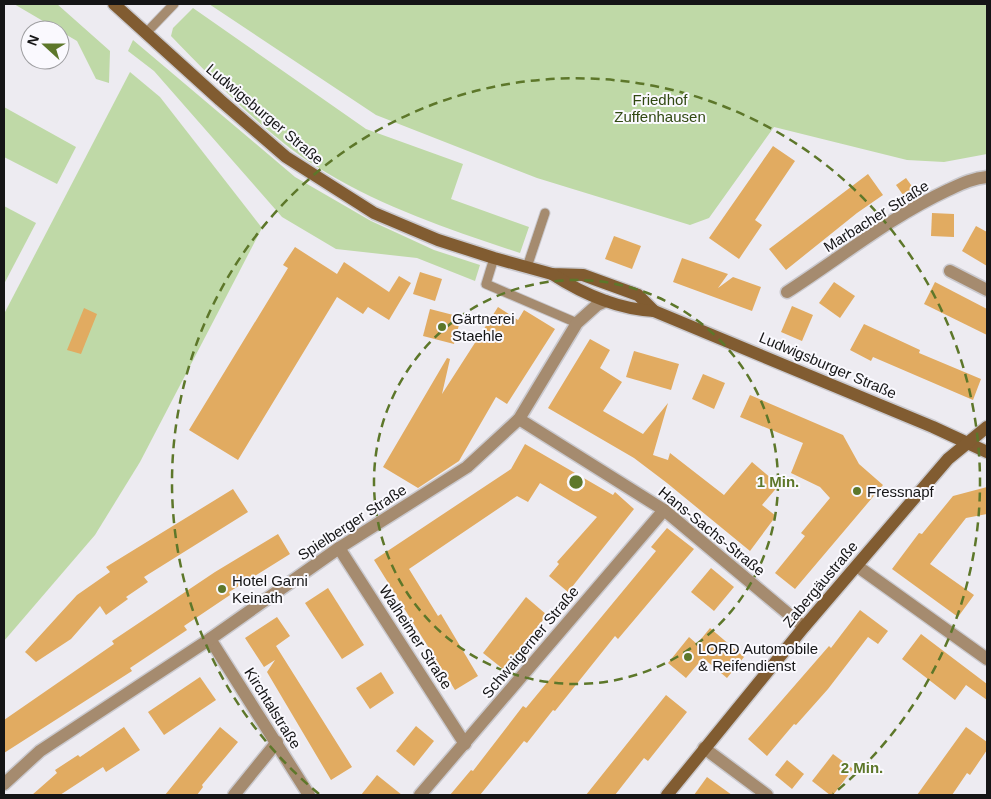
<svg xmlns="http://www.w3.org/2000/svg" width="991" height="799" font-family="Arial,sans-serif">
<rect width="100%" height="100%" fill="#edebf1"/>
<!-- green -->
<g fill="#bfd9a7">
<polygon points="14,4 57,4 110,51 109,83 96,79 77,41"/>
<polygon points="209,4 987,4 987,154 944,162 907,160 774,127 709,218 690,225 537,178 376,115"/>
<path d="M 193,8 L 366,129 L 463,164 L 451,199 L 529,227 L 520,253 C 454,231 387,209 327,173 C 269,139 218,84 171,36 L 173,28 Z"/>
<polygon points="133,40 295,177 371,221 434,250 480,265 475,281 417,258 336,249 282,217 154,71 128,51"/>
<polygon points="130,72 160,97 262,228 140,462 95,535 4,641 4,314"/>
<polygon points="4,107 76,147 57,184 4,157"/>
<polygon points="4,206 36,223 4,284"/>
</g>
<!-- building -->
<g fill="#e1ab61">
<polygon points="773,146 795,161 755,220 762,225 739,259 709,238"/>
<polygon points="868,174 883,195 857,213 786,270 769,249"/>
<polygon points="906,178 919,196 908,202 896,185"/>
<polygon points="932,213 954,214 954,237 931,236"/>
<polygon points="976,226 987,232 987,266 962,251"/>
<polygon points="614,236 641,246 632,269 605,259"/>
<polygon points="295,247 337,274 344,262 389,292 399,276 411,283 389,320 368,307 363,314 337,297 238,460 189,430 288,268 283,265"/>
<polygon points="682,258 728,274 718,288 733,277 761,287 752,311 673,282"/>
<polygon points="420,272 442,279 435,301 413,294"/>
<polygon points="834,282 855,296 840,318 819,303"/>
<polygon points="935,282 987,309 987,335 924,304"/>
<polygon points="792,306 813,315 802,341 781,332"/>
<polygon points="498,307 518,320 524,310 555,329 507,404 496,397 459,461 418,488 383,467 447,358 450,359 442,394"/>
<polygon points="84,308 97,314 81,354 67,350"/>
<polygon points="430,309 461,317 454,344 423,336"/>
<polygon points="864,324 920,350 919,353 981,379 973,400 873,357 871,361 850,350"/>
<polygon points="590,339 610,350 600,368 622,382 603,411 643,434 668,403 653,455 668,460 670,453 724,495 752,462 779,485 762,505 776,516 750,551 667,483 634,458 548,408"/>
<polygon points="634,351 679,364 671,390 626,377"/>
<polygon points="703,374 725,383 714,409 692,399"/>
<polygon points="750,395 843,435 859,464 883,485 795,589 775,573 805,536 801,533 830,498 820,487 791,473 803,443 740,417"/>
<polygon points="525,444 613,495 615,492 634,509 568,592 549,576 559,564 557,562 597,517 540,483 528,502 517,496 409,569 438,616 441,614 478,676 455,690 374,560 511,469"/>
<polygon points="987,487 987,514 966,518 930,564 974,595 958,617 892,569 919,533 922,534 953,496"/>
<polygon points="233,489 248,512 144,577 148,582 126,597 128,599 106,615 100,606 71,639 36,662 25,652 77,595 110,572 106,567"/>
<polygon points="667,528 694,549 618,639 615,636 555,711 553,710 527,743 524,741 480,795 450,795 471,770 473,771 523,706 526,708 656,551 651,547"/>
<polygon points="278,534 290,554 229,592 230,595 184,626 187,630 130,668 132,671 4,753 4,720 114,644 112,641 215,572"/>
<polygon points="711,568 734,587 714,611 691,592"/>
<polygon points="328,588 364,645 342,659 305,603"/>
<polygon points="526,597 547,615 503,669 483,653"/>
<polygon points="860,610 888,631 878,644 868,637 828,689 796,725 794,724 767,756 748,739 829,646 831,648"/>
<polygon points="277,617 290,636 276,646 352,767 331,780 267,672 275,660 264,667 245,638"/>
<polygon points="710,628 744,657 727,678 703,658 686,678 668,663 689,637 697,644"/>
<polygon points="921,634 987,684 987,700 966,685 955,700 902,659"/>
<polygon points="381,672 394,693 370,709 356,688"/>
<polygon points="200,677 216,700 164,735 148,712"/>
<polygon points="666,695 687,712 648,761 644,758 615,795 586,795"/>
<polygon points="416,726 434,741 414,766 396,751"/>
<polygon points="124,727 140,750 106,772 103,767 60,795 32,795 57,773 55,770 78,755 80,757"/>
<polygon points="220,727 238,742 202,785 203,787 197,795 165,795"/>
<polygon points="966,727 987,742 987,750 970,775 967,773 952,795 917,795"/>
<polygon points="833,754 853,769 833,795 830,795 812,781"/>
<polygon points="787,760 804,774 792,789 775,775"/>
<polygon points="377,775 402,795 361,795"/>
<polygon points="707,777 732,795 694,795"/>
</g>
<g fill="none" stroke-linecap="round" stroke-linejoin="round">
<!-- service casing -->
<g stroke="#cac9ce" stroke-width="11">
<g id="service">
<polyline points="146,33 174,4"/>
<polyline points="494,258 486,284 577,323"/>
<polyline points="527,267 545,213"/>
</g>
</g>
<!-- minor casing -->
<g stroke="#cac9ce" stroke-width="15">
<g id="minor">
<polyline points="950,271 987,290"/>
<path d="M 787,292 C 840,258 890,217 948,190 C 961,184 973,178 987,177"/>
<polyline points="519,419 664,510 804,627"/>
<polyline points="339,548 465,744"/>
<polyline points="857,566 987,659"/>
<polyline points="210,639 309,795"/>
<polyline points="704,748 767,795"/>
<polyline points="4,784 40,751 210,639 339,548 467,467 519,419 577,323 597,305 606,301"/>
<polyline points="234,795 277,742"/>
<polyline points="420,795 664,510"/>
</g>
</g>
<!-- secondary casing -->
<g stroke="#cac9ce" stroke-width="15">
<g id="secondary">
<polyline points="114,4 220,100 286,157 374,213 438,240 494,258 552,274 583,275 638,295 654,311"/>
<path d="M 552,274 C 583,294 617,309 654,311 L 933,427 L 987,452"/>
<polyline points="667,795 804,627 948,459 987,427"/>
</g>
</g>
<!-- service -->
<use href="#service" stroke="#a58b6f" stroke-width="9"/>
<!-- minor -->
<use href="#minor" stroke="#a58b6f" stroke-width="12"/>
<!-- secondary -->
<use href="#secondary" stroke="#815c31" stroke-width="12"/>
</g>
<!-- distance rings -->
<g fill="none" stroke="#5d772a" stroke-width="2.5" stroke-dasharray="9 6">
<circle cx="576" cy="482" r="202"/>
<path d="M319 794A404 404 0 1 1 833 794"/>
</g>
<!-- markers -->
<g fill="#5d772a" stroke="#faf9fe" stroke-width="2">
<circle cx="442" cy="327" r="5"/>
<circle cx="857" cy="491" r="5"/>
<circle cx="222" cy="589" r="5"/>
<circle cx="688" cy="657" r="5"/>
</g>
<g text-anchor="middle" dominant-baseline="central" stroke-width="4" stroke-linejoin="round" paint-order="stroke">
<!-- park labels -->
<g font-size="15" fill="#314912" stroke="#faf9fe">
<text x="660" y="99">Friedhof<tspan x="660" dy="17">Zuffenhausen</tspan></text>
</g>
<!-- street labels -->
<g font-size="15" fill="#151516" stroke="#faf9fe">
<text transform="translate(265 114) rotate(40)">Ludwigsburger Straße</text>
<text transform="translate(876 216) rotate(-32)">Marbacher Straße</text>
<text transform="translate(828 365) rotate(23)">Ludwigsburger Straße</text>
<text transform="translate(352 522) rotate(-33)">Spielberger Straße</text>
<text transform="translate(712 531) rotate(39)">Hans-Sachs-Straße</text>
<text transform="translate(820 584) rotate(-50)">Zabergäustraße</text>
<text transform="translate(416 637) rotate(57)">Walheimer Straße</text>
<text transform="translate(530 642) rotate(-50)">Schwaigerner Straße</text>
<text transform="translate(273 708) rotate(58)">Kirchtalstraße</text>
</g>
<!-- poi labels -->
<g font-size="15" fill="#151516" stroke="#faf9fe" text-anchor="start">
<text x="452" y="318">Gärtnerei<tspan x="452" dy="17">Staehle</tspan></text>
<text x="867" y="491">Fressnapf</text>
<text x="232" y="580">Hotel Garni<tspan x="232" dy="17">Keinath</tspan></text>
<text x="698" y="648">LORD Automobile<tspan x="698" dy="17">&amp; Reifendienst</tspan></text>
</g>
</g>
<circle cx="576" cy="482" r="8" fill="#5d772a" stroke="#faf9fe" stroke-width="2.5"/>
<g font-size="15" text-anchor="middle" font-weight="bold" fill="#5d772a" stroke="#faf9fe" stroke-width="4" stroke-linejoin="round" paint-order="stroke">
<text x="778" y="487">1 Min.</text>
<text x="862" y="773">2 Min.</text>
</g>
<!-- border -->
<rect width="991" height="799" fill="none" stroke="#151516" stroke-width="10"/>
<!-- north arrow -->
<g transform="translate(45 45) rotate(291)"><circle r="24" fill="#faf9fe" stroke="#9e9ea1"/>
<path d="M0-4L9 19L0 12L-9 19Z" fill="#5d772a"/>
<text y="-8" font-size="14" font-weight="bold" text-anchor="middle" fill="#151516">N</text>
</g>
</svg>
